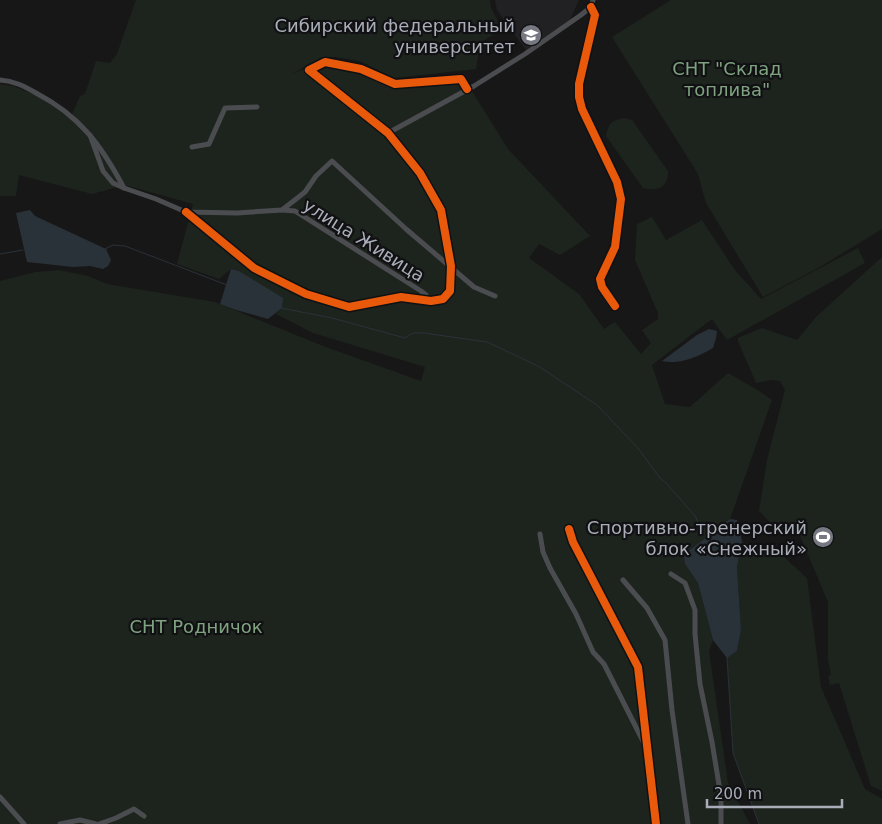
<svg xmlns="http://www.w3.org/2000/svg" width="882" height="824" font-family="'DejaVu Sans',sans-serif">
<rect width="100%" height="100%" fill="#171717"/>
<!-- built -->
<polygon fill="#212123" points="495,0 579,0 570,20 526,50 497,10"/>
<!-- green -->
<g fill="#1d241e">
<polygon points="136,0 490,0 491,8 502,29 480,43 476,69 394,78 360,61 336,57 322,57 292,74 325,60 359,65 394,81 461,77 470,88 508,149 590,236 560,255 539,244 529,258 579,294 604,329 615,322 641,354 651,343 642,330 658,319 658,313 635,260 637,224 652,217 666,240 702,220 734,269 761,299 858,248 865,263 727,340 712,319 652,365 665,404 690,407 728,373 759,391 772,400 730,519 686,553 684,557 685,564 698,583 713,640 709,651 728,783 750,824 0,824 0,281 35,272 59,270 88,276 107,284 215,302 323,346 421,381 425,367 313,333 276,314 282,308 239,271 231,269 219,279 177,264 193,204 125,185 92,194 19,175 16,196 0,196 0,84 13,86 43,98 70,119 80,96 85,94 96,61 110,63 117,54"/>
<polygon points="671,0 882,0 882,229 820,267 763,297 706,203 698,174 612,37"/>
<path d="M 624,118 L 632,120 L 668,171 C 669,187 657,192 643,188 L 606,136 C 608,124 612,120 624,118 Z"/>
<polygon points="882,257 882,791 871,786 839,683 830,685 828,676 831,675 828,660 828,602 798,531 782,535 759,511 767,460 785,390 780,381 771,380 756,383 738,341 738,338 762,328 797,340 817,316"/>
<polygon points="742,541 784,557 807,578 821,687 865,789 882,799 882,824 759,824 733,753 727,658 737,651 741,631 737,567"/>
</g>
<!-- water -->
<g fill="#2a3239">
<polygon points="30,210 35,216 106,249 111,260 108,266 103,269 90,266 73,267 27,262 16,213"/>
<path d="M 231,269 L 239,271 L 283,298 L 282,308 L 268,319 C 252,314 236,311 220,304 Z"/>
<path d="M 709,329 L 717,331 L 716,338 L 713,348 C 698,357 679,365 662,361 L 697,335 Z"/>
<polygon points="730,519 737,520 742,541 737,567 741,630 737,651 727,658 713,640 698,583 685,564 684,557 686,553"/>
</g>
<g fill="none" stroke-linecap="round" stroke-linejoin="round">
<!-- stream -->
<g stroke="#2a3239" stroke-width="1">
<polyline points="105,249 113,245 125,246 227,285"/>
<polyline points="0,254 23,250"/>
<polyline points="281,308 332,318 405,338 413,333 424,333 487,342 538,366 597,405 637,447 660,478 665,482 696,517 700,529"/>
<polyline points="727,657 733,753 759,824"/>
</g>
<!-- street -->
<g stroke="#4b4c50" stroke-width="5">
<polyline points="591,7 595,15 579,84 579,97 582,109 617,182 621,199 615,247 600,279 602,287 615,306"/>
<path d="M 0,80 C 14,81 24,86 36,93 C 80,116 101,145 124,188"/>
<polyline points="388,133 474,86 525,54 581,15 591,7 593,0"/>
<polyline points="90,135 103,171 113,183 124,188 156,199 186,212 237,213 282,210 305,192 316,176 332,161 406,229 474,287 495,296"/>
<polyline points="192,147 209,144 225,108 257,107"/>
<polyline points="282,210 295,211 421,291 426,295 426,300"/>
<polyline points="186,212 254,268 306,294 349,307 401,297 431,301 443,299 450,291 451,266 441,210 420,173 388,133 309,70 325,62 361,69 395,84 461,79 467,89"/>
<polyline points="569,529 573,542 638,667 656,824"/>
<polyline points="540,534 543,552 550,568 576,614 593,652 604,664 645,745"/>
<polyline points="671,574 685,583 695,610 695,634 700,684 712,742 721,797 721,824"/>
<polyline points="623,580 647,608 665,640 672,710 688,824"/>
<polyline points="0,797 24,824"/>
<polyline points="60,824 80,820 96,824"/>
<polyline points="99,824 116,818 134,809 144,816"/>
</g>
<!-- cycleway casing -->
<g stroke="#111113" stroke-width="11">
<g id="cycleway">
<polyline points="591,7 595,15 579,84 579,97 582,109 617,182 621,199 615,247 600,279 602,287 615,306"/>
<polyline points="186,212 254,268 306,294 349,307 401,297 431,301 443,299 450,291 451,266 441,210 420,173 388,133 309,70 325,62 361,69 395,84 461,79 467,89"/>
<polyline points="569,529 573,542 638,667 656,824"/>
</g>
</g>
<!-- cycleway -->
<use href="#cycleway" stroke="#e8590c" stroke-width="8"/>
</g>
<!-- icons -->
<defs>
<g id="university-disc" transform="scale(1.125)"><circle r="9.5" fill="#757880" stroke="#111113"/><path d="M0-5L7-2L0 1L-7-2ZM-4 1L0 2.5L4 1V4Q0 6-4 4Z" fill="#fff"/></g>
<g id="stadium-disc" transform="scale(1.125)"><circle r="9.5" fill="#757880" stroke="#111113"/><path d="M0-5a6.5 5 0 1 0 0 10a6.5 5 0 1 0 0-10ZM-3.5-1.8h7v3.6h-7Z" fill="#fff"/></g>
</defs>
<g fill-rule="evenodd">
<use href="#university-disc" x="531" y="35"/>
<use href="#stadium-disc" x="823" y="537"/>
</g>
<g text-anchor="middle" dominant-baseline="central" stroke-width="4.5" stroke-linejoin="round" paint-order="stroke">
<!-- poi labels -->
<g font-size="18" fill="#a8adb8" stroke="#111113" text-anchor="end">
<text x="515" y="25">Сибирский федеральный<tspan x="515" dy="21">университет</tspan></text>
<text x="807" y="527">Спортивно-тренерский<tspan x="807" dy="21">блок «Снежный»</tspan></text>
</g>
<!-- park labels -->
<g font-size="18" fill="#7fa381" stroke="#111113">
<text x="727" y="68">СНТ "Склад<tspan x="727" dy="21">топлива"</tspan></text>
<text x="196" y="626">СНТ Родничок</text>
</g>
<!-- street labels -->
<g font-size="18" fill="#a8adb8" stroke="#111113">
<text transform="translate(364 240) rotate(32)">улица Живица</text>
</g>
</g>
<!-- scale -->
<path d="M707 799v8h135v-8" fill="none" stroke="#a8adb8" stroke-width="2.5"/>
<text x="714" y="799" font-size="15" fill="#a8adb8" stroke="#111113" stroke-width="4" paint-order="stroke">200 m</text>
</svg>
